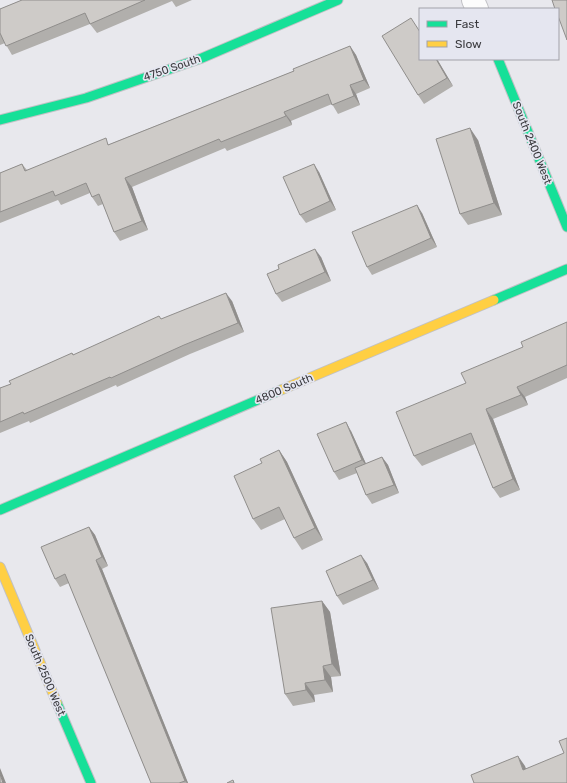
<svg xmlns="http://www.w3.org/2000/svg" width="567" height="783" font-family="Rubik,sans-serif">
<rect width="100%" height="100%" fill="#e8e8ed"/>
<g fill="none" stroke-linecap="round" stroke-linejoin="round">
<!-- street casing -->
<g stroke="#c1c1c5" stroke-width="24">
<polyline id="street" points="473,0 477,9"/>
</g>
<!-- fast casing -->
<g stroke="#c1c1c5" stroke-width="11">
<g id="fast">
<polyline points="498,59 567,227"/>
<polyline points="0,120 86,98 202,58 338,0"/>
<polyline points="494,300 567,269"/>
<polyline points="0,510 281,390"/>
<polyline points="57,703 91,783"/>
</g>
</g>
<!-- slow casing -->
<g stroke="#c1c1c5" stroke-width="11">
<g id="slow">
<polyline points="281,390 494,300"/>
<polyline points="0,567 57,703"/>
</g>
</g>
<!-- street -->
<use href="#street" stroke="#fcfcfc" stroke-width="22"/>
<!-- fast -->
<use href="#fast" stroke="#16e098" stroke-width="9"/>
<!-- slow -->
<use href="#slow" stroke="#ffcf43" stroke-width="9"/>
</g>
<!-- wall -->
<g fill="#b1afac">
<polygon points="22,0 192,0 176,7 172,1 97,33 90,24 12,55 5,43 0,45 0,9"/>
<polygon points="417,26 420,59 437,59 453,86 424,104 418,95"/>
<polygon points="350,46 356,55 370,88 356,94 360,105 338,114 332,104 291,121 292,125 227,151 225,148 132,187 148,230 120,241 114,232 103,204 98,206 92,197 90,193 61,205 58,200 0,223 0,173 22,164 27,170 110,144 294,71"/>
<polygon points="478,140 502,215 468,225 460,214"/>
<polygon points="319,172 336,210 306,223 300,215"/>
<polygon points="422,213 437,247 372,275 367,267"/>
<polygon points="321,257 331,281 282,302 276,294 279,269"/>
<polygon points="232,301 244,332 190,354 117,387 116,385 30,423 29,421 0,433 0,388 11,384 72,353 74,355 161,319"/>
<polygon points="567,322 567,378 525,397 528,405 493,419 520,490 500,498 493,488 475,444 422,466 414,456 466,383 523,347"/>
<polygon points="351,431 366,464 382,457 388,465 399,493 372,504 366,495 357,473 339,480 334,472"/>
<polygon points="279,450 287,462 323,540 302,550 294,538 285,519 261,530 253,519 262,463"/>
<polygon points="89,527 95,535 108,566 102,569 188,783 151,783 69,583 60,587 55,579"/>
<polygon points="367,563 379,589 343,605 337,596"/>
<polygon points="322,601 330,612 341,676 331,677 333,692 314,695 315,702 293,706 285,694"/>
</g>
<!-- shaded-wall -->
<g fill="#908e8c">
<polygon points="350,46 356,55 370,88 364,80"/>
<polygon points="436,59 437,59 453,86 447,78"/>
<polygon points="350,85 356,94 360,105 354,96"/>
<polygon points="284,112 291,121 292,125 286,116"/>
<polygon points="470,128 478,140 502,215 494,203"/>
<polygon points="314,164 319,172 336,210 330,201"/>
<polygon points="125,178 132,187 148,230 142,221"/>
<polygon points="417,205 422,213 437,247 431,238"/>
<polygon points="315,249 321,257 331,281 325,272"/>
<polygon points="226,293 232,301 244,332 238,323"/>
<polygon points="517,387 525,397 528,405 521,395"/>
<polygon points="486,409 493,419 520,490 513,479"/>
<polygon points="346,422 351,431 368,468 362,460"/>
<polygon points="279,450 287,462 323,540 315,528"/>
<polygon points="382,457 388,465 399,493 394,485"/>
<polygon points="89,527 95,535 108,566 102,557"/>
<polygon points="361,555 367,563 379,589 373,580"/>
<polygon points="96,560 102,569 188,783 187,783 185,781"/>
<polygon points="322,601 330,612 341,676 332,664"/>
<polygon points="323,666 331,677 333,692 325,680"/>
<polygon points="305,683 314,695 315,702 306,690"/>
<polygon points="518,756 525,766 530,779 523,770"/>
<polygon points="0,768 6,783 3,783 0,774"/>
</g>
<!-- building -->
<g fill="#cecbc8" stroke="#908e8c">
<polygon points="22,0 145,0 90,24 85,13 6,46 0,33 0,9"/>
<polygon points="552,0 567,0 567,40 558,16 558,9 555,9"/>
<polygon points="411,18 420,32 420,59 436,59 447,78 418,95 382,36"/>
<polygon points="350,46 364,80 350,85 354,96 332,105 328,94 284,112 286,116 221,142 219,139 125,178 142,221 114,232 99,194 92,197 86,183 55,196 53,191 0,212 0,173 22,164 25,171 106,138 108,145 294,71 293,69"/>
<polygon points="470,128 494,203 460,214 436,139"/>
<polygon points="314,164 330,201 300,215 283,177"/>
<polygon points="417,205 431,238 367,267 352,232"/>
<polygon points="315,249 325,272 276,294 267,274 279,269 278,265"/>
<polygon points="226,293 238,323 184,345 111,378 110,377 24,414 23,412 0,422 0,388 11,384 9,381 72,353 73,355 159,316 161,319"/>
<polygon points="567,322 567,365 517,387 521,395 486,409 513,479 493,488 471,433 414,456 396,412 466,383 461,373 523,347 521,342"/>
<polygon points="346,422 362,460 334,472 317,434"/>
<polygon points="279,450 315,528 294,538 279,507 253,519 234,476 262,463 260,459"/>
<polygon points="382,457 394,485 366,495 355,468"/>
<polygon points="89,527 102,557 96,560 185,781 179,783 151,783 65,574 55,579 41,547"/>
<polygon points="361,555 373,580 337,596 326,571"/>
<polygon points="322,601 332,664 323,666 325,680 305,683 306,690 285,694 271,608"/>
<polygon points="567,738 567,783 474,783 471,775 518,756 523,770 564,753 559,741"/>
<polygon points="0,774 3,783 0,783"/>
<polygon points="233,780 234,783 227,783"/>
</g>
<g text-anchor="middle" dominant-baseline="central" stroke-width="3.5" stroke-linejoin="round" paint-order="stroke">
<!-- street labels -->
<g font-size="11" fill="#3a3a3e" stroke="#e5e6f0">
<text transform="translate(172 68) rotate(-19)">4750 South</text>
<text transform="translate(532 143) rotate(68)">South 2400 West</text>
<text transform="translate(284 389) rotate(-23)">4800 South</text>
<text transform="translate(45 675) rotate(67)">South 2500 West</text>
</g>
</g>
<!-- legend -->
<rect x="419" y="8" width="140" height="52" fill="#e5e6f0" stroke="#a1a1a9"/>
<rect x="427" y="21" width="20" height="6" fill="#16e098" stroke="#a1a1a9"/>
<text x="455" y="28" font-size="12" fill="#3a3a3e">Fast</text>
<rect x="427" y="41" width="20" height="6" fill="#ffcf43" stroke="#a1a1a9"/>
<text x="455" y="48" font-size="12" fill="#3a3a3e">Slow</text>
</svg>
